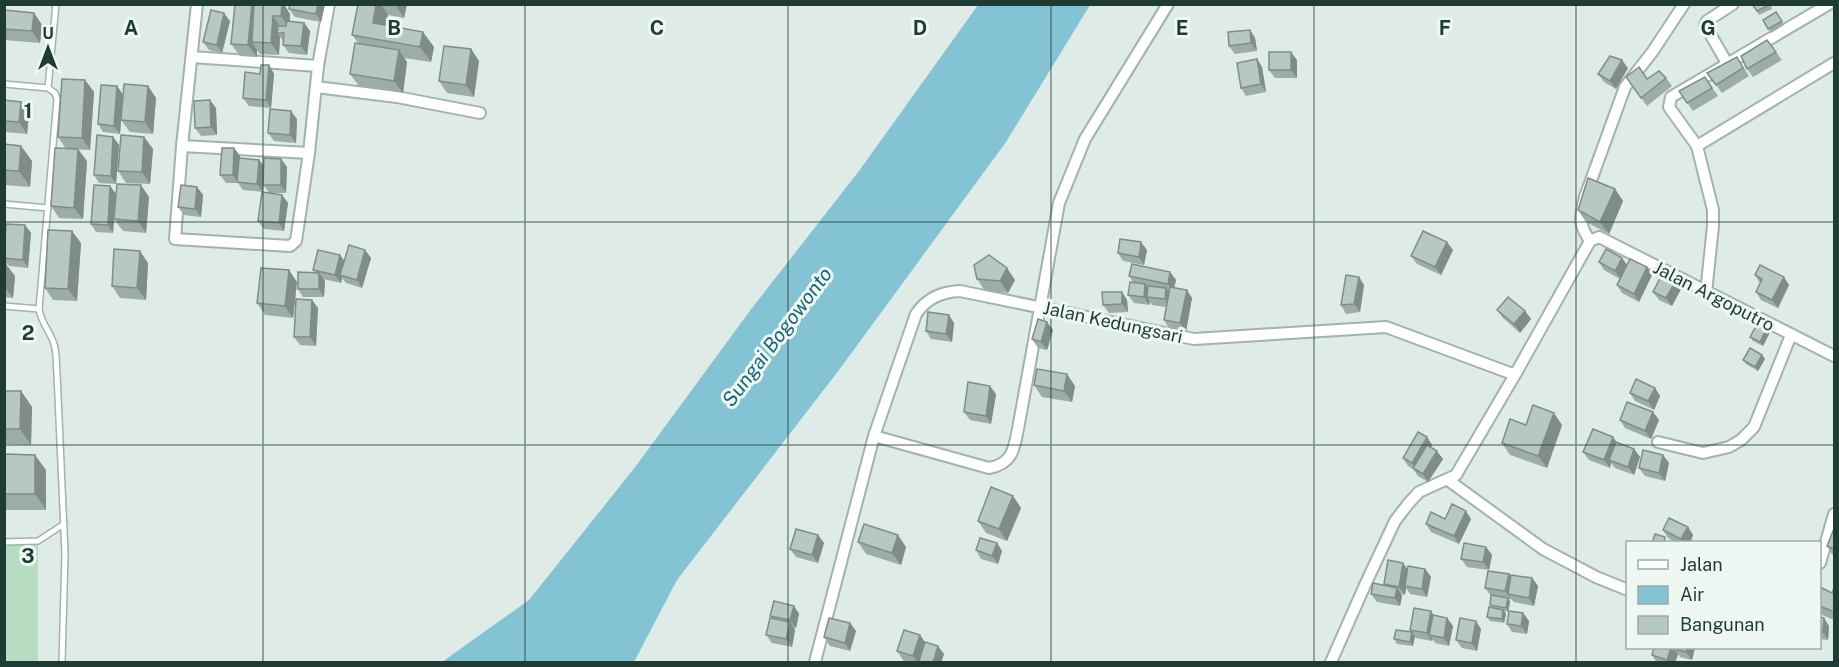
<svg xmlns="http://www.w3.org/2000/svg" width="1839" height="667" font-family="'Public Sans',sans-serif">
<rect width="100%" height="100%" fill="#dfebe6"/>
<!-- green -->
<polygon fill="#b6ddc2" points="4,540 38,540 38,662 5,662"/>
<!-- water -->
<polygon fill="#84c3d3" points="978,5 1090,5 1006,142 839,370 677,580 634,662 442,662 529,600 636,466 752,308 859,171"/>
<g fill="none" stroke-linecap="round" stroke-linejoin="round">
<!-- lane casing -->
<g stroke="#a2b3ad" stroke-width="8">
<g id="lane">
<path d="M 4,84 L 48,88 L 55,93 L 57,99 L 39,309 C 41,323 50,331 54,344 C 57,353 56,364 57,374 L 65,554 L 62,662"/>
<polyline points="48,88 56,4"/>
<polyline points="4,204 48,208"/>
<polyline points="4,306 39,309"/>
<polyline points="4,542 38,541 64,524"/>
</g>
</g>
<!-- street casing -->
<g stroke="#a2b3ad" stroke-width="14">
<g id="street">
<polyline points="197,4 182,146 175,239 290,246 296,241 309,153 318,66 329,4"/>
<polyline points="192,57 318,66"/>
<polyline points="1728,65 1705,25 1707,21 1733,4"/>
<polyline points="316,87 397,97 480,113"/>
<polyline points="182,146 309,153"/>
<polyline points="1697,146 1669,107 1671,97 1829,4"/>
<path d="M 1590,241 C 1578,223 1580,217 1585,197 L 1625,87 L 1653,51 L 1684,4"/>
<polyline points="1706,293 1713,226 1713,210 1697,146 1834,63"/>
<path d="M 874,436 L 989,468 C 1012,464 1014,450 1018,429 L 1059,203 L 1085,139 L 1168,4"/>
<polyline points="1658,442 1703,453 1729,447 1741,440 1754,427 1791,335"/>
<polyline points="1448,480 1543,549 1596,577 1628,590"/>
<polyline points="1820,563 1834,514"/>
<path d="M 815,662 L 874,436 L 916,314 C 927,298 941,292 960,291 L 1194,339 L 1386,327 L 1510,373 L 1516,373 L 1590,241 L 1599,237 L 1834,356"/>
<polyline points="1331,662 1365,585 1395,521 1408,504 1419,492 1456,475 1516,373"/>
</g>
</g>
<!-- lane -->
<use href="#lane" stroke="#fff" stroke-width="5"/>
<!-- street -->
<use href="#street" stroke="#fff" stroke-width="10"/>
</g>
<!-- wall -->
<g fill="#9daca7">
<polygon points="235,4 290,14 290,21 304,23 310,31 307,55 289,53 283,45 283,41 280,37 279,55 260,54 257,50 257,57 240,56 231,44"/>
<polygon points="290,4 325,4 321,22 295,17 289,9"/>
<polygon points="358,4 407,4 404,18 388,15 386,25 434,47 431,62 404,58 407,62 403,93 359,86 350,74 359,44 352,35"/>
<polygon points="1752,4 1771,4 1772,9 1759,15"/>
<polygon points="4,10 34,13 42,25 40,43 4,40"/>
<polygon points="1776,12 1784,25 1771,33 1768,29"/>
<polygon points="230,21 222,53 209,50 203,42"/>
<polygon points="1250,30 1255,38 1257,51 1235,54 1229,46"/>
<polygon points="1767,40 1782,60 1753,77 1747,69"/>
<polygon points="471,49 479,61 474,97 447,93 439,81"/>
<polygon points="1257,59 1262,67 1266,92 1246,96 1241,88"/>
<polygon points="1297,60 1297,78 1275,78 1269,70"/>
<polygon points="269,65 274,74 271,108 249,106 243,98 260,74"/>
<polygon points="1742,65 1749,76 1722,93 1707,73"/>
<polygon points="1628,68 1616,89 1604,82 1598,74"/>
<polygon points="1626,77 1647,79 1666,78 1672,86 1647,106"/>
<polygon points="1705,77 1718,96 1693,111 1679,91"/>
<polygon points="85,80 94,92 90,150 66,149 58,137"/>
<polygon points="117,86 123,95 120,134 103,132 98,124"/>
<polygon points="148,86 156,98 153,134 130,132 121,120"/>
<polygon points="4,100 29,114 27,134 4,132"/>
<polygon points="216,108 217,135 201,136 195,128"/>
<polygon points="297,119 296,143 274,141 268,133"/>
<polygon points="113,137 119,145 116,184 99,183 94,175"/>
<polygon points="144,137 153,149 150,184 126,183 118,171"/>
<polygon points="4,144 21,146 32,161 30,187 4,185"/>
<polygon points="234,148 240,156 240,158 259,160 264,166 281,159 287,167 286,193 269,193 263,184 263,192 243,190 238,183 226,183 220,175"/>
<polygon points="87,161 83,219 59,218 51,206"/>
<polygon points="110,186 116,194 113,233 96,232 91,224"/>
<polygon points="197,187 203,195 201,217 184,215 178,207"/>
<polygon points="1615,189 1623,201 1609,234 1586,222 1578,210"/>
<polygon points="282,195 288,203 284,231 264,229 258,221"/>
<polygon points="149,197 146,233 123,231 114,219"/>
<polygon points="25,225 31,233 28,268 9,266 4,260 4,241"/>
<polygon points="81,243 77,301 53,300 45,288"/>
<polygon points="365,250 371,258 362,288 346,283 342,278 341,283 323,279 325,281 324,297 303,297 298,289 315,273 313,270 340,255 344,261"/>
<polygon points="1147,250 1144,265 1123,261 1118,253"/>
<polygon points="1453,250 1441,275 1417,264 1411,256"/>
<polygon points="1599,262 1627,264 1652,275 1639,302 1622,293 1617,285 1620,279 1604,270"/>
<polygon points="148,263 146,300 120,298 112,286"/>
<polygon points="4,264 15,276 13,298 4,297"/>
<polygon points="1170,272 1176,280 1174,288 1192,298 1186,331 1169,328 1164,320 1166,307 1152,305 1150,302 1149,305 1134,303 1128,295 1133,282 1129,276"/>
<polygon points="1755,275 1789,285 1778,308 1761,300 1756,292 1760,283"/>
<polygon points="1359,277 1364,285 1360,312 1346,314 1341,305"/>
<polygon points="977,279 1015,280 1008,293 985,291"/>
<polygon points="1676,281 1681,289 1672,306 1659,300 1653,292"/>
<polygon points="297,282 293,318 265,315 257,303"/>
<polygon points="1122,292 1127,300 1128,312 1109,313 1103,305"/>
<polygon points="318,308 316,346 300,345 294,337"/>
<polygon points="1497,310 1525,311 1531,319 1520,333 1503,318"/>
<polygon points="954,323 952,342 931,339 926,331"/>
<polygon points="1768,326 1771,330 1763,346 1753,341 1750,337"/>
<polygon points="1053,330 1047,350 1038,348 1032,339"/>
<polygon points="1762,355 1765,359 1758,371 1746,364 1743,360"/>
<polygon points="1034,385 1075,386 1072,402 1042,397"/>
<polygon points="1655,388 1660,396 1654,410 1635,401 1630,393"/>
<polygon points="4,391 21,391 32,407 31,445 4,444"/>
<polygon points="996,394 991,424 970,420 964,412"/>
<polygon points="1653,412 1659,420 1651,439 1625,428 1620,420"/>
<polygon points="1526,425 1562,425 1547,468 1510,455 1502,443"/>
<polygon points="1427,437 1432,445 1431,448 1443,459 1428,482 1418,476 1413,469 1408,466 1403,458"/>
<polygon points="1617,443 1634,449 1640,457 1634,475 1615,468 1611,463 1610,468 1589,460 1583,452"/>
<polygon points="4,454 46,470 46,510 4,510"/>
<polygon points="1663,455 1669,463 1665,481 1645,476 1639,468"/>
<polygon points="1013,496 1021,508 1007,541 986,533 978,521"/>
<polygon points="1445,519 1471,519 1459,544 1431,532 1426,524"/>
<polygon points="1688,527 1693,535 1690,543 1677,543 1668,538 1663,530"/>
<polygon points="1834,531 1834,555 1832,554 1827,546"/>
<polygon points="818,535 824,543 818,563 796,557 790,549"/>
<polygon points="858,542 906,547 901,565 866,554"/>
<polygon points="997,543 1002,551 998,564 981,559 976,550"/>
<polygon points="1486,547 1492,555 1489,570 1467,567 1461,559"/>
<polygon points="1408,569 1425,569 1431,577 1427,597 1410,594 1406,588 1405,595 1401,594 1402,596 1400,606 1377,602 1371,594 1385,586 1384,584"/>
<polygon points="1511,578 1532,578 1538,586 1534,606 1514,602 1511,599 1509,599 1510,602 1508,612 1505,611 1506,614 1504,623 1490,621 1487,617 1491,607 1490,605 1491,596 1485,588"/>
<polygon points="1820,587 1832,593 1834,588 1834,620 1820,614"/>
<polygon points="794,606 799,614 796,628 794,628 795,630 792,647 772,643 766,635 772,619 770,616"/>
<polygon points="1523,613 1529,621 1527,634 1512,632 1507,624"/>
<polygon points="1434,616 1447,618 1453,626 1449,646 1435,643 1433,639 1432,641 1416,638 1410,630"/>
<polygon points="1820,617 1829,626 1828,640 1820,639"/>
<polygon points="850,623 856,631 850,651 830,646 824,637"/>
<polygon points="1481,629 1477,651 1462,648 1456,640"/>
<polygon points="1412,632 1415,636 1413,646 1397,644 1394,639"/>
<polygon points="920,635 925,642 944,654 941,663 905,663 897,651"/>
<polygon points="1654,648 1695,648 1692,660 1680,657 1678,654 1675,663 1657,663 1652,655"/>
</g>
<!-- shaded-wall -->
<g fill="#808c88">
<polygon points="252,4 262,4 252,42 257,50 257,57 248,45"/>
<polygon points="282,4 284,4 290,14 289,28 281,16"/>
<polygon points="318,4 325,4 321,22 316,14"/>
<polygon points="376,4 381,4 388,15 384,38 373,23"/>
<polygon points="395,4 407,4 404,18"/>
<polygon points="34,13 42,25 40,43 32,31"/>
<polygon points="224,13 230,21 222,53 217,45"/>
<polygon points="273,16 281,28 277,33 280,37 279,55 271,43"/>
<polygon points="304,23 310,31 307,55 301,46"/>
<polygon points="1250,30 1255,38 1257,51 1251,43"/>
<polygon points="423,32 434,47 431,62 420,47"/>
<polygon points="471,49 479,61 474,97 466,85"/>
<polygon points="399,50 407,62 403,93 394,81"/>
<polygon points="1291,52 1297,60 1297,78 1291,70"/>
<polygon points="1257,59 1262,67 1266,92 1261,84"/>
<polygon points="1622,60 1628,68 1616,89 1610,81"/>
<polygon points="269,65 274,74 271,108 266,100"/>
<polygon points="85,80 94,92 90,150 82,138"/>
<polygon points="117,86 123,95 120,134 114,126"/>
<polygon points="148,86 156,98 153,134 145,122"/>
<polygon points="210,100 216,108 217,135 211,127"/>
<polygon points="21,102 29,114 27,134 19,122"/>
<polygon points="291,111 297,119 296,143 290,135"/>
<polygon points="113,137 119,145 116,184 111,176"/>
<polygon points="144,137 153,149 150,184 142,172"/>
<polygon points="21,146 32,161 30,187 19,171"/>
<polygon points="234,148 240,156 238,183 233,175"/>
<polygon points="78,149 87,161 83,219 74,208"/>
<polygon points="281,159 287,167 286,193 281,185"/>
<polygon points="259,160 265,168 263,192 257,184"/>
<polygon points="141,185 149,197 146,233 138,221"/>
<polygon points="110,186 116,194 113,233 108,225"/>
<polygon points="197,187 203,195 201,217 195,209"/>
<polygon points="1615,189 1623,201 1609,234 1600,222"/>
<polygon points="282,195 288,203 284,231 279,223"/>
<polygon points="25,225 31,233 28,268 23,260"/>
<polygon points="72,231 81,243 77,301 68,289"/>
<polygon points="1141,242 1147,250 1144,265 1139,257"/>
<polygon points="1447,242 1453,250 1441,275 1435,267"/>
<polygon points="365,250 371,258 362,288 357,280"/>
<polygon points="140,251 148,263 146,300 137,288"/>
<polygon points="340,255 346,263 340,275 342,278 341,283 335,275"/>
<polygon points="1622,258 1628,266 1621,279 1615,271"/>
<polygon points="6,264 15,276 13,298 4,286"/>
<polygon points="1647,267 1652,275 1639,302 1634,294"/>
<polygon points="1007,268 1015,280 1008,293 1000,281"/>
<polygon points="289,270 297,282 293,318 285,306"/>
<polygon points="1170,272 1176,280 1173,293 1168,284"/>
<polygon points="319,273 325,281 324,297 319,289"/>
<polygon points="1359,277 1364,285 1360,312 1354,304"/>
<polygon points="1784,277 1789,285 1778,308 1772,300"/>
<polygon points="1676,281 1681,289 1672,306 1666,298"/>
<polygon points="1145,284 1151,292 1147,297 1150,302 1149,305 1144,297"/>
<polygon points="1166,288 1172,296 1170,308 1165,299"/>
<polygon points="1187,290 1192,298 1186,331 1180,323"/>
<polygon points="1122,292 1127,300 1128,312 1122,304"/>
<polygon points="312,300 318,308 316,346 310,337"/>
<polygon points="1525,311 1531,319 1520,333 1514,324"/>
<polygon points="949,315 954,323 952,342 946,334"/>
<polygon points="1047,322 1053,330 1047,350 1041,342"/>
<polygon points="1768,326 1771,330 1763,346 1760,342"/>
<polygon points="1762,355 1765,359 1758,371 1755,367"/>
<polygon points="1067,374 1075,386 1072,402 1064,391"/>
<polygon points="990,386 996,394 991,424 986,416"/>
<polygon points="1655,388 1660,396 1654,410 1648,401"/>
<polygon points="21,391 32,407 31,445 20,429"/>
<polygon points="1653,412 1659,420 1651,439 1645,431"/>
<polygon points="1554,413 1562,425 1547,468 1538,456"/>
<polygon points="1427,437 1432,445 1417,471 1412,463"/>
<polygon points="1613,437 1619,445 1609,460 1611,463 1610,468 1604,460"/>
<polygon points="1634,449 1640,457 1634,475 1628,467"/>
<polygon points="1437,451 1443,459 1428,482 1423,474"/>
<polygon points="35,455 46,470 46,510 35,494"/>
<polygon points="1663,455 1669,463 1665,481 1659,473"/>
<polygon points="1013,496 1021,508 1007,541 999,529"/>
<polygon points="1466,511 1471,519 1459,544 1454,536"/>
<polygon points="1688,527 1693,535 1690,543 1684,543 1681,539"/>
<polygon points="818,535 824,543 818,563 812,555"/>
<polygon points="898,535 906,547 901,565 892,553"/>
<polygon points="997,543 1002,551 998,564 992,556"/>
<polygon points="1486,547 1492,555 1489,570 1483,562"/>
<polygon points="1403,563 1409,571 1405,586 1406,588 1405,595 1399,587"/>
<polygon points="1425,569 1431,577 1427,597 1422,589"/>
<polygon points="1509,574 1514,582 1508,594 1511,599 1505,591"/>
<polygon points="1532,578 1538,586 1534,606 1529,598"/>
<polygon points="1397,588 1402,596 1400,606 1395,598"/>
<polygon points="1508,598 1510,602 1508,612 1506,608"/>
<polygon points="794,606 799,614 796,628 790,620"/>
<polygon points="1503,610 1506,614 1504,623 1502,619"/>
<polygon points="1431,611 1436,619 1429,635 1433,639 1432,641 1427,633"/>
<polygon points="1523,613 1529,621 1527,634 1521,626"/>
<polygon points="1447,618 1453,626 1449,646 1444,638"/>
<polygon points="1824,618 1829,626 1828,640 1823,632"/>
<polygon points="1476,621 1481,629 1477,651 1472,643"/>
<polygon points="790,622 795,630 792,647 786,639"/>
<polygon points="850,623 856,631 850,651 845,643"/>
<polygon points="1412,632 1415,636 1413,646 1410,642"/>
<polygon points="920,635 928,647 919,661 920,663 918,663 913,656"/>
<polygon points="938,646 944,654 941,663 933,663"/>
<polygon points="1671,648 1680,648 1674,649 1678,654 1675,663 1669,663 1667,660"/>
<polygon points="1687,648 1695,648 1692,660 1686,652"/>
</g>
<!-- building -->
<g fill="#b7c8c2" stroke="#808c88" stroke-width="1.5">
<polygon points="235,4 252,4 248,45 231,44"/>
<polygon points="254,4 282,4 281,16 273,16 271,43 252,42"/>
<polygon points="290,4 318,4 316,14 289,9"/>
<polygon points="358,4 376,4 373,23 423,32 420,47 352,35"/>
<polygon points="1752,4 1769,4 1769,5 1757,11"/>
<polygon points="4,10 34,13 32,31 4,29"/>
<polygon points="211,10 224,13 217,45 203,42"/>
<polygon points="1776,12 1782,21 1768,29 1763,20"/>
<polygon points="287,21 304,23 301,46 283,45 284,33 277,33 278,26 286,26"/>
<polygon points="1250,30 1251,43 1229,46 1228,32"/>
<polygon points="1767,40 1776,52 1747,69 1741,56"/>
<polygon points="355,43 399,50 394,81 350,74"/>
<polygon points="444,46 471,49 466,85 439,81"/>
<rect x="1269" y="52" width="22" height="18"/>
<polygon points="1610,56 1622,60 1610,81 1598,74"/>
<polygon points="1737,57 1743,68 1716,85 1707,73"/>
<polygon points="1257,59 1261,84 1241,88 1237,63"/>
<polygon points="261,65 269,65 266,100 243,98 245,72 260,74"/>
<polygon points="1639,67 1647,79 1659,71 1666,78 1641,98 1626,77"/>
<polygon points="1705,77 1712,88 1687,103 1679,91"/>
<polygon points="62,79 85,80 82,138 58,137"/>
<polygon points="124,84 148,86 145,122 121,120"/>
<polygon points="101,85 117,86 114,126 98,124"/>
<polygon points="4,100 21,102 19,122 4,121"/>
<polygon points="210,100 211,127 195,128 194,101"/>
<polygon points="270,109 291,111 290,135 268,133"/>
<polygon points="97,135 113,137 111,176 94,175"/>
<polygon points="121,135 144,137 142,172 118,171"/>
<polygon points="4,144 21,146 19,171 4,170"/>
<polygon points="55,148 78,149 74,208 51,206"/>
<polygon points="222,148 234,148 233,175 220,175"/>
<polygon points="239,158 259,160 257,184 237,182"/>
<polygon points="264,158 281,159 281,185 263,185"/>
<polygon points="1588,178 1615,189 1600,222 1578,210"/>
<polygon points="117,184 141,185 138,221 114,219"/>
<polygon points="94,185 110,186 108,225 91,224"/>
<polygon points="181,185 197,187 195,209 178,207"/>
<polygon points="262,192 282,195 279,223 258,221"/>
<polygon points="6,224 25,225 23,260 4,258"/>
<polygon points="48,230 72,231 68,289 45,288"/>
<polygon points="1423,231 1447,242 1435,267 1411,256"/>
<polygon points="1120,239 1141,242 1139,257 1118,253"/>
<polygon points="349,245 365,250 357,280 340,275"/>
<polygon points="114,249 140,251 137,288 112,286"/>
<polygon points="1606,249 1622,258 1615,271 1599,262"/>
<polygon points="318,250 340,255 335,275 313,270"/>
<polygon points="989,255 1007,268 1000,281 977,279 974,265"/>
<polygon points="1630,259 1647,267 1634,294 1617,285"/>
<polygon points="4,264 6,264 4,285"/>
<polygon points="1132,264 1170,272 1168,284 1129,276"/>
<polygon points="1760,265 1784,277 1772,300 1756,292 1762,279 1755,275"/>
<polygon points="261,268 289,270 285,306 257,303"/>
<polygon points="298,272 319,273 319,289 298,289"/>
<polygon points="1662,274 1676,281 1666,298 1653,292"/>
<polygon points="1346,275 1359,277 1354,304 1341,305"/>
<polygon points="1130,282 1145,284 1144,297 1128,295"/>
<polygon points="1148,286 1166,288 1165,299 1147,297"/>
<polygon points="1170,287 1187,290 1180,323 1164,320"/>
<polygon points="1102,292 1122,292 1122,304 1103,305"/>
<polygon points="1508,297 1525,311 1514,324 1497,310"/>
<polygon points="296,299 312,300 310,337 294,337"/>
<polygon points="928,312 949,315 946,334 926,331"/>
<polygon points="1038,319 1047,322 1041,342 1032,339"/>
<polygon points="1759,321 1768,326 1760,342 1750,337"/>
<polygon points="1750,348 1762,355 1755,367 1743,360"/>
<polygon points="1037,369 1067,374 1064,391 1034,385"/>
<polygon points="1636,379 1655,388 1648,401 1630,393"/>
<polygon points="968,382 990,386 986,416 964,412"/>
<polygon points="4,391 21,391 20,429 4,429"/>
<polygon points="1627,402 1653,412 1645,431 1620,420"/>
<polygon points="1533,405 1554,413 1538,456 1502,443 1510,419 1526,425"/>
<polygon points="1593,429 1613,437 1604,460 1583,452"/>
<polygon points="1418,432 1427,437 1412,463 1403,458"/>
<polygon points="1616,442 1634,449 1628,467 1609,460"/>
<polygon points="1427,445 1437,451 1423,474 1413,468"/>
<polygon points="1643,450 1663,455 1659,473 1639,468"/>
<polygon points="4,454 35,455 35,494 4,494"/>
<polygon points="991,487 1013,496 999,529 978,521"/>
<polygon points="1452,504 1466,511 1454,536 1426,524 1431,512 1445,519"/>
<polygon points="1669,518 1688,527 1681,539 1663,530"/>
<polygon points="864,524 898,535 892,553 858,542"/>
<polygon points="796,529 818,535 812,555 790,549"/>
<polygon points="1833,531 1834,531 1834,549 1827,546"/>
<polygon points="1655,534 1665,537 1664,543 1652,543"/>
<polygon points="980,538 997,543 992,556 976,550"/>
<polygon points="1464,543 1486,547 1483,562 1461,559"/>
<polygon points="1388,560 1403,563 1399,587 1384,584"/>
<polygon points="1408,566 1425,569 1422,589 1405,586"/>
<polygon points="1488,571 1509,574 1505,591 1485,588"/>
<polygon points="1511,575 1532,578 1529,598 1508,594"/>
<polygon points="1373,583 1397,588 1395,598 1371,594"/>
<polygon points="1820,587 1832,593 1834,588 1834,612 1820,606"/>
<polygon points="1491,595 1508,598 1506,608 1490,605"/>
<polygon points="774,601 794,606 790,620 770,616"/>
<polygon points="1489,607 1503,610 1502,619 1487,617"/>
<polygon points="1414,608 1431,611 1427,633 1410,630"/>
<polygon points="1509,611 1523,613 1521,626 1507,624"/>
<polygon points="1433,615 1447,618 1444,638 1429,635"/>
<polygon points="1820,617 1824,618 1823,632 1820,632"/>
<polygon points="770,618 790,622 786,639 766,635"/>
<polygon points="829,618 850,623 845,643 824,637"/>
<polygon points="1460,618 1476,621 1472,643 1456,640"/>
<polygon points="904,630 920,635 913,656 897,651"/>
<polygon points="1396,630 1412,632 1410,642 1394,639"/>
<polygon points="925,642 938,646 933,663 924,663 919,661"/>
<polygon points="1654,648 1671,648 1667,660 1652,655"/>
<polygon points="1675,648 1687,648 1686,652 1674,649"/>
</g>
<!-- grid -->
<path fill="none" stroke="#1f3b35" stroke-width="1.5" stroke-opacity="0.55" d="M 263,4 L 263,662M 525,4 L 525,662M 788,4 L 788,662M 1051,4 L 1051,662M 1314,4 L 1314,662M 1576,4 L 1576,662M 4,222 L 1834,222M 4,445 L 1834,445"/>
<g text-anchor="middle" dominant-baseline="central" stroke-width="6" stroke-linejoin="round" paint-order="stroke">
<!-- street labels -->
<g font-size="18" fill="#1f3b35" stroke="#eff7f3">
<text transform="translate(1714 296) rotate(27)">Jalan Argoputro</text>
<text transform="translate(1113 322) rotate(12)">Jalan Kedungsari</text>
</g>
<!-- water labels -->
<g font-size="20" font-style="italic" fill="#186579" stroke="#eff7f3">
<text transform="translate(777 337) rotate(-53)">Sungai Bogowonto</text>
</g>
</g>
<g font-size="20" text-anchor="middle" font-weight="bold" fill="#1f3b35" stroke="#eff7f3" stroke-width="6" stroke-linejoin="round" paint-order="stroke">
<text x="131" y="35">A</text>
<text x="394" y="35">B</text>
<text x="657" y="35">C</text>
<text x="920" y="35">D</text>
<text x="1182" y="35">E</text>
<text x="1445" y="35">F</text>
<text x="1708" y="35">G</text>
<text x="28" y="118">1</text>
<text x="28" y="340">2</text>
<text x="28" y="563">3</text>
</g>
<!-- border -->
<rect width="1839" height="667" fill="none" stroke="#1f3b35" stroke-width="12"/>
<!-- legend -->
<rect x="1626" y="541" width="195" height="108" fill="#eff7f3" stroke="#9caca7" stroke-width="1.5"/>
<rect x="1638" y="560" width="30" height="9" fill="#ffffff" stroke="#9caca7" stroke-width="1.5"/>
<text x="1680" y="571" font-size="18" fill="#1f3b35">Jalan</text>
<rect x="1638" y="586" width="30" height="18" fill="#84c3d3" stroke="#9caca7" stroke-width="1.5"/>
<text x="1680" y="601" font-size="18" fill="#1f3b35">Air</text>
<rect x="1638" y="616" width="30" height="18" fill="#b7c8c2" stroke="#9caca7" stroke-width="1.5"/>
<text x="1680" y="631" font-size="18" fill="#1f3b35">Bangunan</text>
<!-- north arrow -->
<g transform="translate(48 48)" stroke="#eff7f3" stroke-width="4.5" paint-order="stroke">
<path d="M0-4.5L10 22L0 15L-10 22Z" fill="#1f3b35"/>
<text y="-9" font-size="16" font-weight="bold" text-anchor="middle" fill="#1f3b35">U</text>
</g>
</svg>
